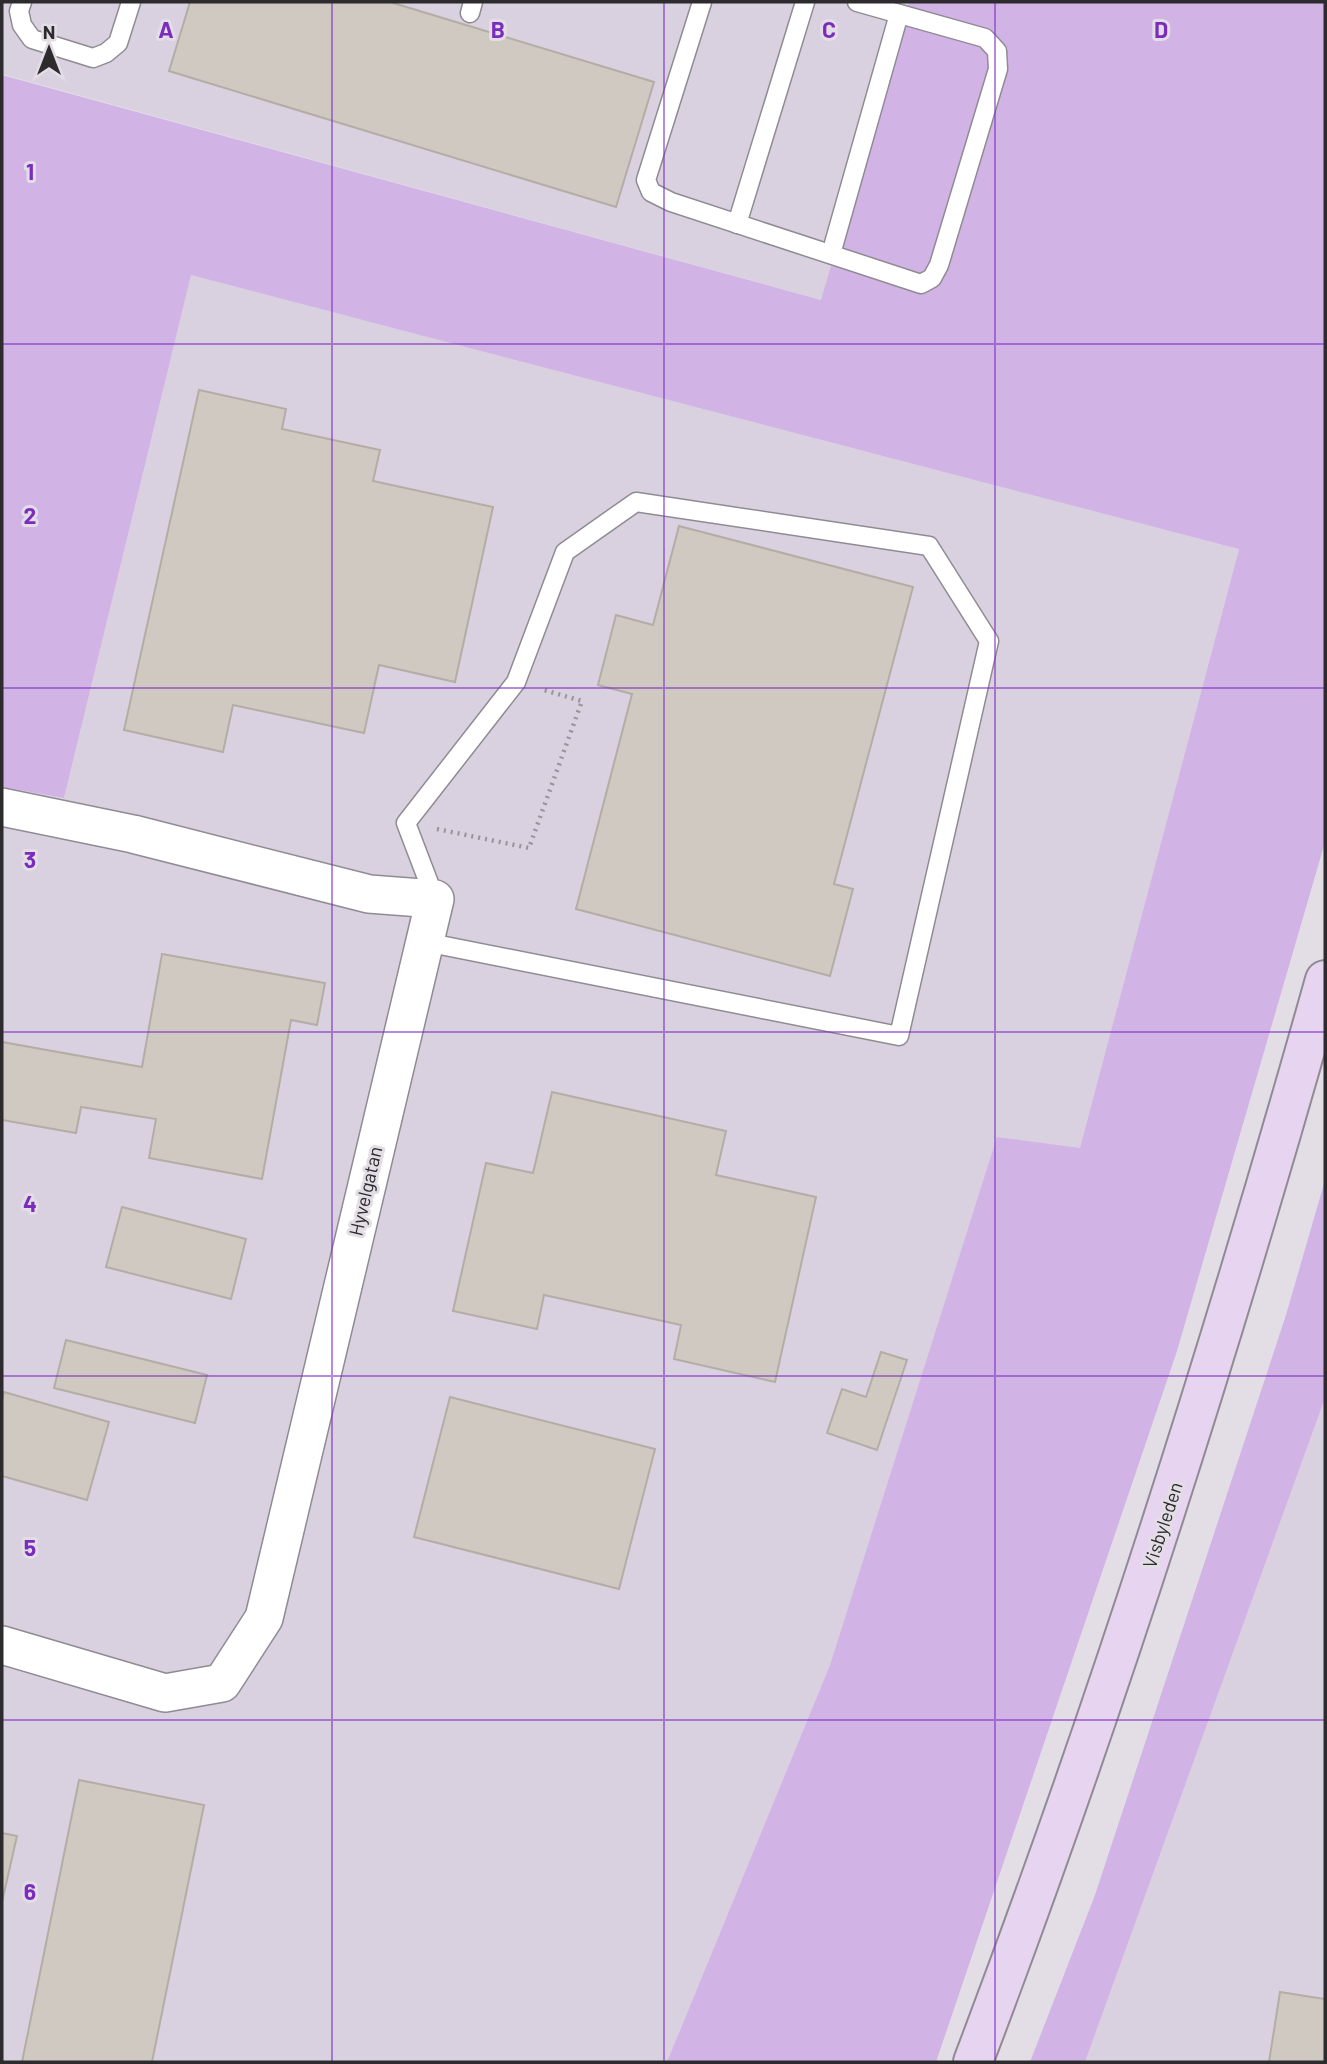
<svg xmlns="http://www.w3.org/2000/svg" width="1327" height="2064" font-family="Barlow,sans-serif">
<rect width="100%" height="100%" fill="#e3dee6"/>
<!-- built -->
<g fill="#dad1e0">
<polygon points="2,2 909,2 822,300 2,74"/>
<polygon points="191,275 1239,548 1080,1149 998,1137 830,1665 667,2062 2,2062 2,787 64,798"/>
<polygon points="1325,1398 1325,2062 1085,2062"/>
</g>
<!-- green -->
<g fill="#d1b3e6">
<polygon points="909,2 1325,2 1325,842 1177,1351 936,2062 667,2062 830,1665 997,1137 1080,1148 1239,549 191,275 64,798 2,787 2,75 821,300"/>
<polygon points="1325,1180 1325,1398 1085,2062 1030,2062 1095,1895 1286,1315"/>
</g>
<!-- building -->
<g fill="#cfc9c1" stroke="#b3ada6" stroke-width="2">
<polygon points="190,2 390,2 654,82 616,207 169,71"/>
<polygon points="199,390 286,409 282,429 380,450 373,481 493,507 455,682 379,665 364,733 233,705 223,752 124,730"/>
<polygon points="679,526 913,587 834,884 853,889 830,976 576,909 632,694 598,685 616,615 653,625"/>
<polygon points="162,954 325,983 317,1025 291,1020 262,1179 149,1158 156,1119 81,1107 76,1133 2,1120 2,1042 142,1067"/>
<polygon points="552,1092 726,1131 716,1175 816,1197 775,1382 674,1359 681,1325 544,1295 537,1329 453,1311 486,1163 533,1173"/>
<polygon points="122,1207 246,1239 231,1299 106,1267"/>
<polygon points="66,1340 207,1375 195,1423 54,1388"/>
<polygon points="881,1352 907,1360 877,1450 827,1433 842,1389 866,1397"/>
<polygon points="4,1392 109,1422 87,1500 2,1476 2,1400"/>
<polygon points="450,1397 655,1449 619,1589 414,1537"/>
<polygon points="79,1780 204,1805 152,2062 22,2062"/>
<polygon points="2,1833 17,1836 2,1902"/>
<polygon points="1280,1992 1325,1999 1325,2062 1269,2062"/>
</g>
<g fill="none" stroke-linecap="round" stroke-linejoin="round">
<!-- service casing -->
<g stroke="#908b93" stroke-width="21">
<g id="service">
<polyline points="22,2 19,11 22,25 32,39 93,58 106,53 118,43 131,2"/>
<polyline points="702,2 646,180 651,192 671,202 921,284 932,278 939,265 998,69 997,51 985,38 857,2"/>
<polyline points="470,13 473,2"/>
<polyline points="737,224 805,2"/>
<polyline points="831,254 899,14"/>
<polyline points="425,942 899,1036 989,641 929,546 636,502 565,552 516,682 406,823 435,899"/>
</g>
</g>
<!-- minor casing -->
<g stroke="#908b93" stroke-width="40">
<polyline id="minor" points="2,807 133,834 369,894 435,899 264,1618 222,1683 165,1693 2,1645"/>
</g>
<!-- secondary casing -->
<g stroke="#908b93" stroke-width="42">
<path id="secondary" d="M 973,2062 C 1108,1707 1222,1346 1325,980"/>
</g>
<!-- path -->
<polyline stroke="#98949a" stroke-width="4.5" stroke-dasharray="2 5" stroke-linecap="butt" points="437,829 529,848 582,701 544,690"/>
<!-- service -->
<use href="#service" stroke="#fff" stroke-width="18"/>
<!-- minor -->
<use href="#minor" stroke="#fff" stroke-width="37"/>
<!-- secondary -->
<use href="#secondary" stroke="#e6d4f1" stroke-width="38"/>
</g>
<!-- grid -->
<path fill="none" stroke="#7b2cbf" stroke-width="2" stroke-opacity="0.55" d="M 332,2 L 332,2062M 664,2 L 664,2062M 995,2 L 995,2062M 2,344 L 1325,344M 2,688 L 1325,688M 2,1032 L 1325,1032M 2,1376 L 1325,1376M 2,1720 L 1325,1720"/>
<g text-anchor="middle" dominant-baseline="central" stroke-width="6" stroke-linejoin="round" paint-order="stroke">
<!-- street labels -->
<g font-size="19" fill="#2d2b2e" stroke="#e3dee6">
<text transform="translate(365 1191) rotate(-77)">Hyvelgatan</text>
<text transform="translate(1162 1525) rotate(-72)">Visbyleden</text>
</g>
</g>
<g font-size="23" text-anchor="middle" font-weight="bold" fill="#7b2cbf" stroke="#e3dee6" stroke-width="6" stroke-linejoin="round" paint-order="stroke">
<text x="166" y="38">A</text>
<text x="498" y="38">B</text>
<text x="829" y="38">C</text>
<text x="1161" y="38">D</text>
<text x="30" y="180">1</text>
<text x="30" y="524">2</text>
<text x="30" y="868">3</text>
<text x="30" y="1212">4</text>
<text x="30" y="1556">5</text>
<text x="30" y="1900">6</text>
</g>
<!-- border -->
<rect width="1327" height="2064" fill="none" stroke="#2d2b2e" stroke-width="7"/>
<!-- north arrow -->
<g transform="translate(49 49)" stroke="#e3dee6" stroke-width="5" paint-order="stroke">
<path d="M0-5L12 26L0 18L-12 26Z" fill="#2d2b2e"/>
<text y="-10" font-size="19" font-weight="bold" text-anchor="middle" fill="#2d2b2e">N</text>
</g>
</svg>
